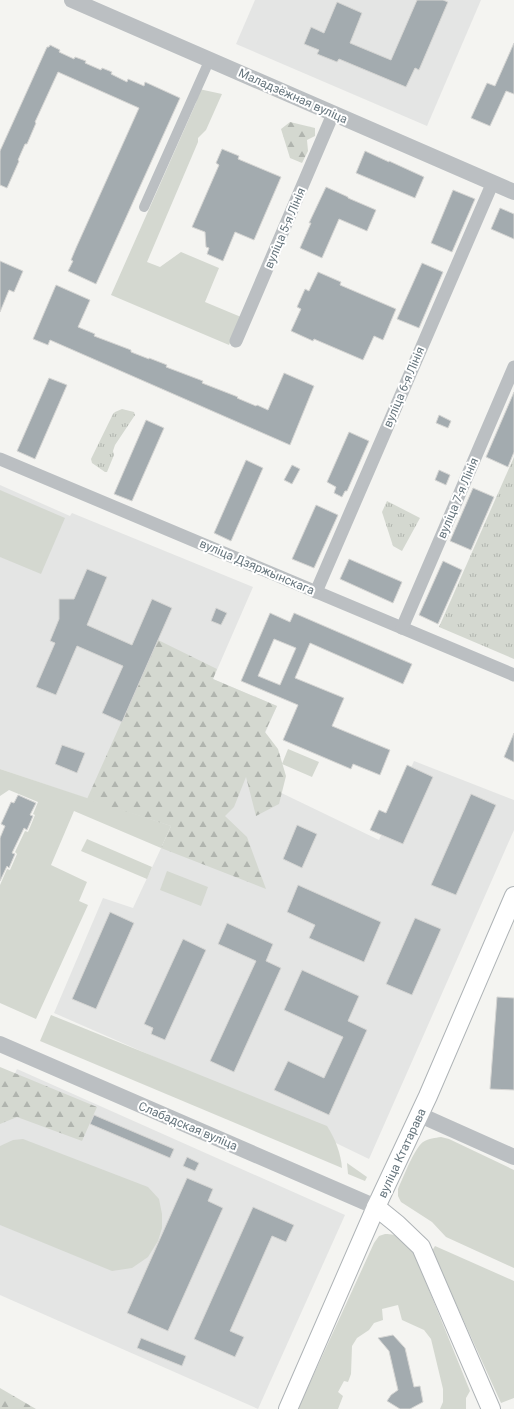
<svg xmlns="http://www.w3.org/2000/svg" width="514" height="1409" font-family="Roboto,sans-serif">
<defs>
<pattern id="forest-firs" width="22" height="20" patternUnits="userSpaceOnUse"><rect width="22" height="20" fill="#d4d8d0"/><path d="M5 1l3.5 6h-7zM16 11l3.5 6h-7z" fill="#b0b4ae"/></pattern>
<pattern id="park-tufts" width="24" height="20" patternUnits="userSpaceOnUse"><rect width="24" height="20" fill="#d4d8d0"/><path d="M3 7l-1-3M5 7V3M7 7l1-3M15 17l-1-3M17 17v-4M19 17l1-3" fill="none" stroke="#b0b4ae"/></pattern>
</defs>
<rect width="100%" height="100%" fill="#f4f4f1"/>
<!-- built -->
<g fill="#e4e5e4">
<polygon points="255,0 481,0 427,126 236,44"/>
<polygon points="0,485 70,516 72,513 253,587 213,679 277,706 246,776 379,840 414,761 514,800 514,830 369,1159 189,1072 54,1013 103,898 133,908 171,827 0,769"/>
<polygon points="17,1069 345,1215 258,1409 0,1295 0,1107"/>
</g>
<!-- grass -->
<g fill="#d4d8d0">
<polygon points="199,89 222,94 206,130 198,138 198,142 147,262 160,267 181,252 219,268 205,302 241,317 229,345 111,295 196,103"/>
<polygon points="0,490 65,518 41,574 0,557"/>
<polygon points="288,749 319,762 312,777 282,764"/>
<polygon points="0,769 171,826 161,848 74,811 51,865 87,882 79,901 88,905 36,1019 0,1003 0,885 7,869 10,870 17,854 15,852 25,831 28,832 35,815 33,814 38,802 9,790 0,796"/>
<polygon points="87,839 152,867 147,879 81,851"/>
<polygon points="167,871 208,887 201,906 160,890"/>
<path d="M 51,1015 L 327,1126 C 335,1138 341,1154 342,1168 L 40,1041 Z"/>
<path d="M 441,1137 L 449,1139 L 514,1170 L 514,1268 L 446,1237 L 432,1222 L 401,1202 L 398,1196 L 398,1189 C 403,1178 414,1149 423,1142 C 429,1138 435,1138 441,1137 Z"/>
<polygon points="23,1139 148,1187 159,1199 162,1214 162,1228 158,1241 148,1257 132,1268 112,1271 0,1225 0,1146 13,1140"/>
<polygon points="347,1163 367,1177 365,1181 348,1174"/>
<path d="M 385,1234 C 400,1233 405,1242 414,1253 L 470,1391 L 466,1398 L 466,1409 L 440,1409 L 443,1402 L 443,1389 L 431,1339 L 424,1330 L 402,1320 L 398,1305 L 382,1309 L 383,1320 L 374,1323 L 369,1330 L 357,1338 L 352,1346 L 351,1374 L 348,1382 L 344,1381 L 338,1392 L 343,1396 L 338,1409 L 298,1409 L 374,1243 L 379,1236 Z"/>
<polygon points="435,1246 514,1281 514,1398 501,1403 432,1251"/>
</g>
<!-- forest -->
<g fill="url(#forest-firs)">
<polygon points="290,122 315,128 315,136 307,140 308,151 302,163 290,158 281,129"/>
<polygon points="158,640 217,669 213,679 277,706 265,732 278,749 286,776 279,804 256,816 246,777 234,807 225,816 247,837 266,889 161,848 171,826 87,799"/>
<polygon points="0,1067 97,1107 82,1141 17,1117 0,1124"/>
<polygon points="0,1388 36,1409 0,1409"/>
</g>
<!-- park -->
<g fill="url(#park-tufts)">
<polygon points="122,409 134,412 135,415 115,445 113,451 114,455 107,472 105,472 92,463 91,459 113,414 115,412"/>
<polygon points="514,457 514,659 439,627"/>
<polygon points="387,501 420,518 402,551 393,546 382,512"/>
</g>
<!-- building -->
<g fill="#a3abaf" stroke="#d5d5d3" fill-rule="evenodd">
<polygon points="417,0 443,0 448,2 419,70 415,68 406,87 339,59 337,62 317,54 319,50 304,44 311,27 324,33 337,2 362,13 350,43 391,60"/>
<polygon points="514,43 514,94 506,91 490,126 471,118 487,83 495,86"/>
<polygon points="50,45 60,50 59,52 74,59 75,57 86,61 85,63 101,70 102,68 112,72 111,74 127,82 128,79 144,86 145,82 180,98 96,284 68,271 73,261 71,260 76,248 139,108 58,72 35,122 36,123 27,144 25,144 18,160 19,161 7,188 0,185 0,151 47,47 49,47"/>
<polygon points="222,149 239,156 238,159 281,177 254,240 235,232 223,261 207,254 209,248 206,247 205,232 192,227 219,165 216,163"/>
<polygon points="365,151 389,162 389,161 424,177 415,198 356,173"/>
<polygon points="326,187 348,197 348,198 376,210 367,231 339,219 322,258 300,248 311,223 309,223"/>
<polygon points="453,190 475,199 452,252 431,243"/>
<polygon points="500,208 514,214 514,239 491,229"/>
<polygon points="0,261 23,271 14,292 9,290 0,312"/>
<polygon points="422,263 443,272 419,328 397,319"/>
<polygon points="318,272 341,282 340,285 396,309 383,340 374,336 363,360 314,339 313,341 291,331 301,309 297,307 305,289 309,291"/>
<polygon points="56,285 90,300 78,327 95,334 94,336 131,350 131,352 149,359 149,358 167,365 166,367 203,381 202,383 238,397 237,398 256,406 257,405 268,410 284,373 314,386 290,445 50,340 48,345 33,339"/>
<polygon points="49,378 67,385 35,459 17,451"/>
<polygon points="514,392 514,452 508,467 486,457"/>
<polygon points="439,415 451,421 448,428 436,423"/>
<polygon points="146,420 164,428 132,501 114,494"/>
<polygon points="349,432 369,441 347,491 345,491 342,497 334,493 336,487 327,482"/>
<polygon points="246,460 263,468 231,541 214,533"/>
<polygon points="292,465 300,469 292,484 284,480"/>
<polygon points="439,470 450,475 446,485 435,480"/>
<polygon points="473,488 494,497 471,550 450,541"/>
<polygon points="316,505 338,515 314,568 292,559"/>
<polygon points="349,559 402,582 393,603 340,579"/>
<polygon points="443,561 462,570 438,624 419,615"/>
<polygon points="87,569 107,577 87,625 132,645 152,599 172,608 122,722 102,713 123,666 77,646 56,695 36,687 55,643 50,641 59,619 59,599 74,599"/>
<polygon points="216,608 227,613 221,625 211,621"/>
<path d="M 270,613 L 290,622 L 294,613 L 412,664 L 403,684 L 310,643 L 295,678 L 344,698 L 332,726 L 390,750 L 380,775 L 353,764 L 351,769 L 283,740 L 298,705 L 241,681 ZM 274,639 L 296,648 L 280,685 L 258,676 Z"/>
<polygon points="514,733 514,762 504,757"/>
<polygon points="62,745 85,753 77,773 55,764"/>
<polygon points="407,765 433,777 403,844 370,830 379,810 386,813"/>
<polygon points="471,794 496,805 456,895 431,885"/>
<polygon points="18,795 36,803 30,815 33,816 27,830 24,828 12,853 15,854 9,868 7,866 0,881 0,838 5,826 1,824 11,802 14,803"/>
<polygon points="297,825 317,834 302,868 283,859"/>
<polygon points="298,885 381,922 364,962 309,938 315,925 287,912"/>
<polygon points="110,912 134,923 96,1009 72,999"/>
<polygon points="415,918 441,929 412,995 386,984"/>
<polygon points="227,923 273,944 266,961 281,968 234,1072 210,1061 256,961 218,944"/>
<polygon points="183,939 206,950 165,1040 151,1034 153,1028 144,1024"/>
<polygon points="302,970 359,996 348,1021 367,1030 329,1115 274,1090 288,1061 324,1078 343,1037 284,1010"/>
<polygon points="497,997 514,998 514,1090 490,1089"/>
<polygon points="94,1115 174,1149 170,1158 90,1124"/>
<polygon points="187,1157 199,1163 195,1171 183,1166"/>
<polygon points="187,1178 213,1189 208,1201 223,1208 168,1331 127,1313"/>
<polygon points="253,1207 294,1225 286,1242 272,1236 230,1331 244,1337 235,1357 194,1339"/>
<polygon points="393,1335 405,1348 414,1387 420,1386 423,1402 410,1409 400,1409 387,1401 391,1395 398,1390 389,1351 378,1338"/>
<polygon points="141,1338 186,1356 182,1366 137,1348"/>
</g>
<g fill="none" stroke-linecap="round" stroke-linejoin="round">
<!-- secondary casing -->
<g stroke="#aeb3b6" stroke-width="20">
<g id="secondary">
<polyline points="376,1207 397,1224 421,1247 491,1409"/>
<polyline points="288,1409 376,1207 428,1096 514,896"/>
</g>
</g>
<!-- pedestrian -->
<polyline stroke="#bbbfc2" stroke-width="10" points="144,207 210,59"/>
<!-- minor -->
<g stroke="#bbbfc2" stroke-width="13">
<polyline points="236,341 333,114"/>
<polyline points="0,459 514,675"/>
<polyline points="316,592 493,182"/>
<polyline points="402,628 514,367"/>
</g>
<!-- tertiary -->
<g stroke="#bbbfc2" stroke-width="16">
<polyline points="72,0 514,192"/>
<polyline points="0,1044 376,1207"/>
<polyline points="420,1115 514,1157"/>
</g>
<!-- secondary -->
<use href="#secondary" stroke="#fff" stroke-width="18"/>
</g>
<g text-anchor="middle" dominant-baseline="central" stroke-width="4" stroke-linejoin="round" paint-order="stroke">
<!-- street labels -->
<g font-size="12" fill="#67767e" stroke="#fff">
<text transform="translate(293 96) rotate(24)">Маладзёжная вуліца</text>
<text transform="translate(285 228) rotate(-67)">вуліца 5-я Лінія</text>
<text transform="translate(404 387) rotate(-67)">вуліца 6-я Лінія</text>
<text transform="translate(458 498) rotate(-67)">вуліца 7-я Лінія</text>
<text transform="translate(257 567) rotate(23)">вуліца Дзяржынскага</text>
<text transform="translate(188 1126) rotate(23)">Слабадская вуліца</text>
<text transform="translate(402 1153) rotate(-65)">вуліца Ктатарава</text>
</g>
</g>
</svg>
